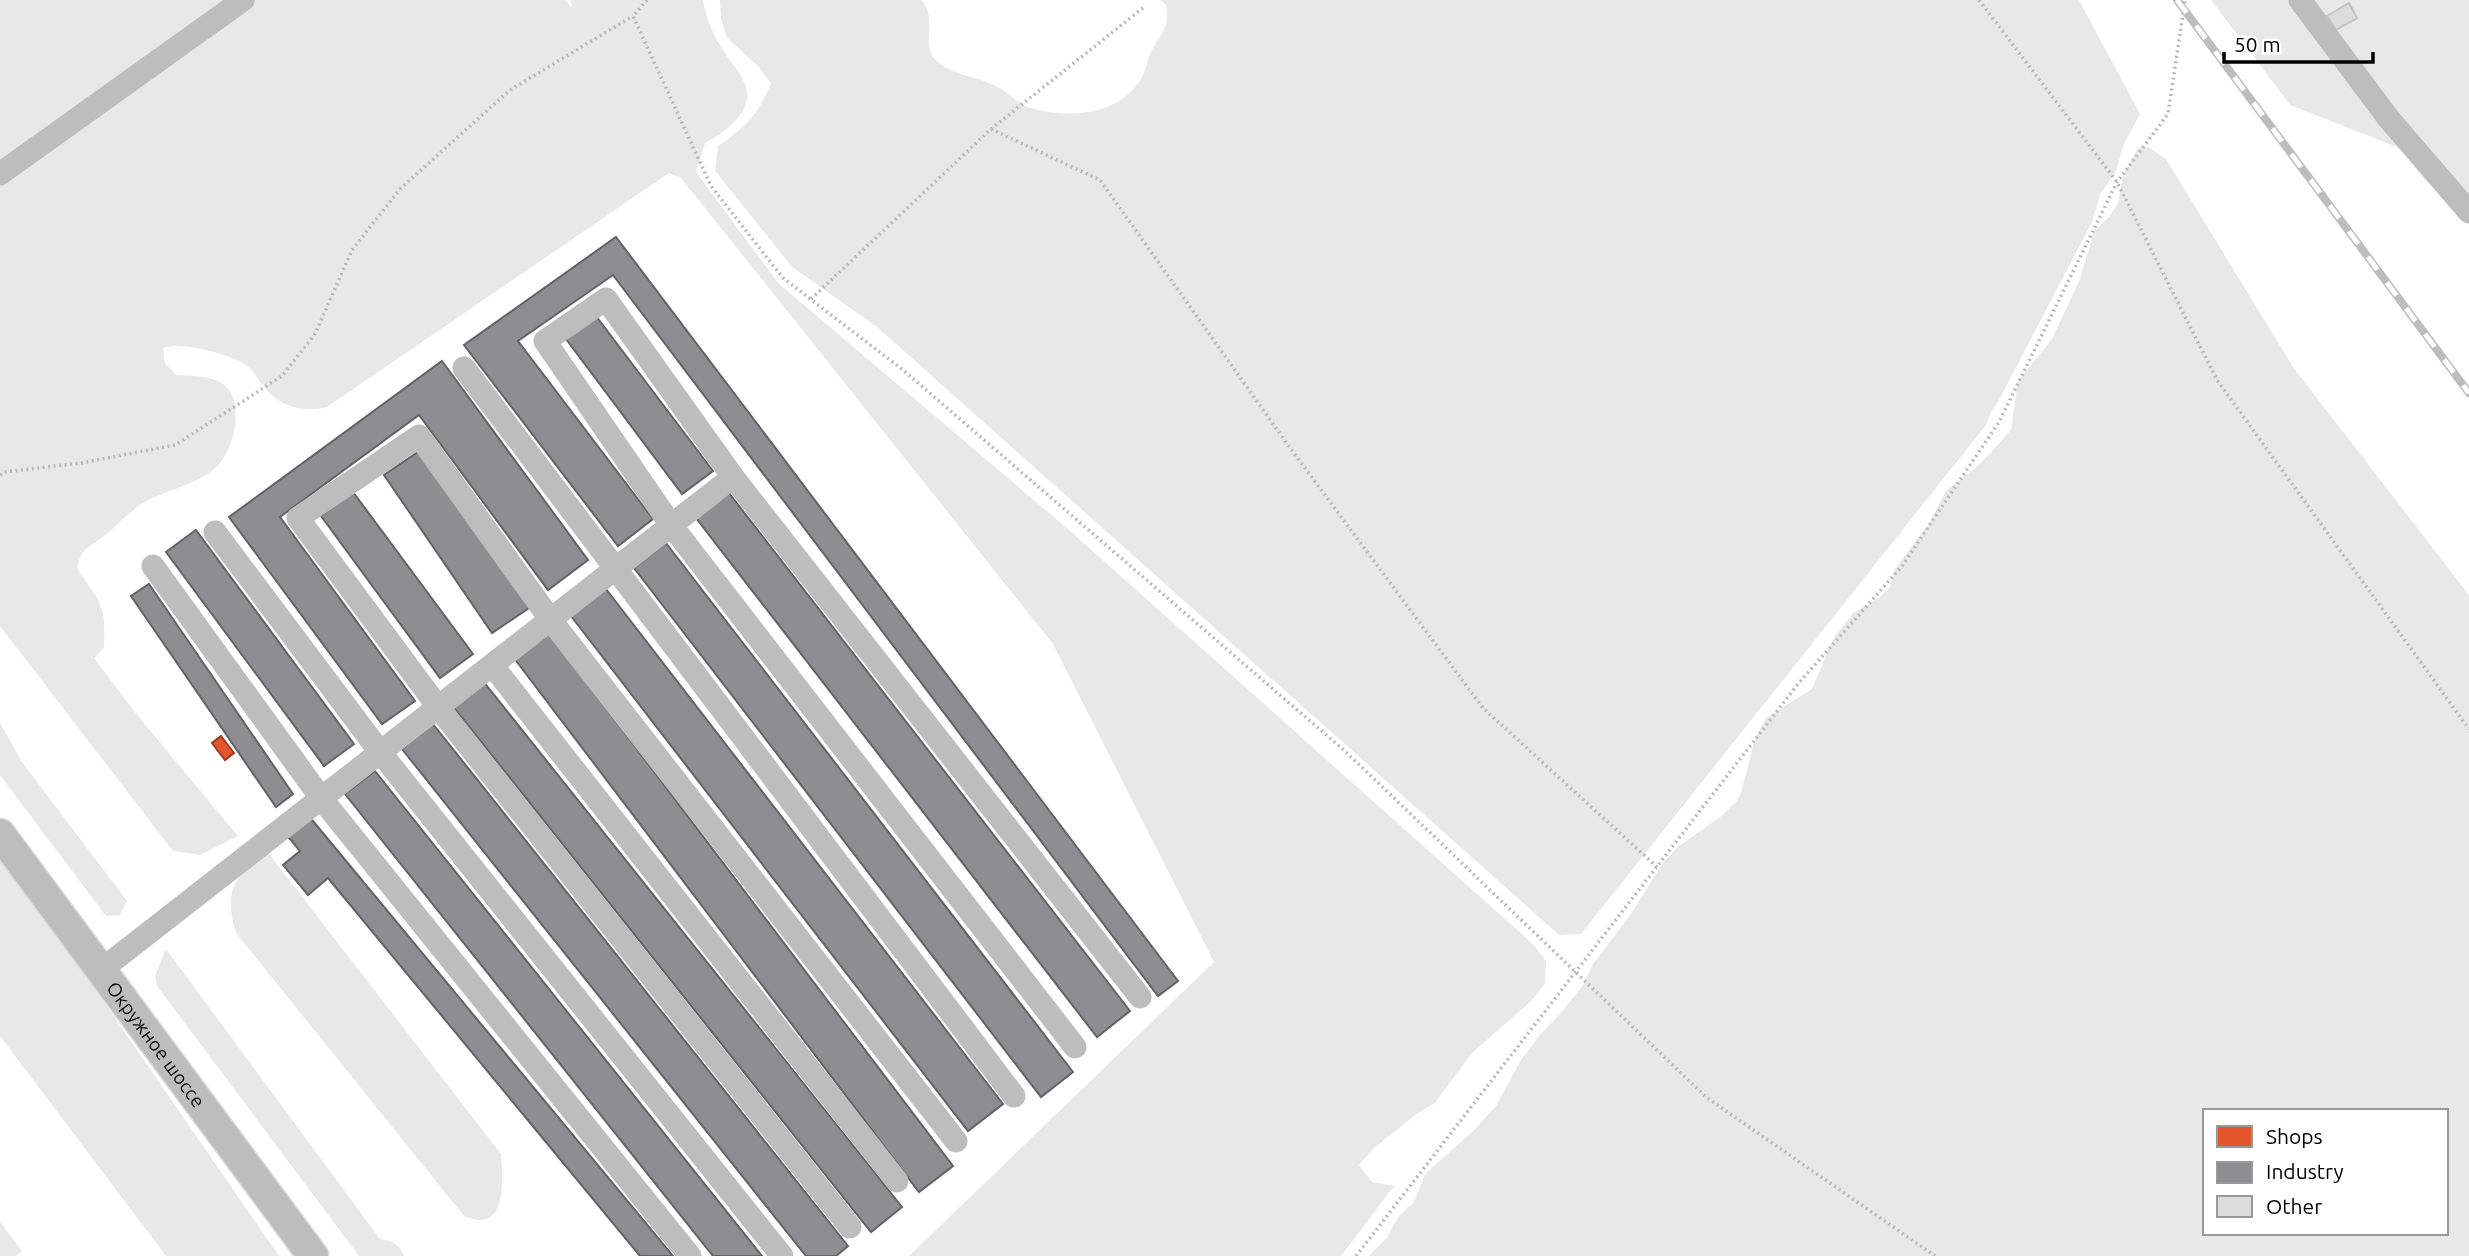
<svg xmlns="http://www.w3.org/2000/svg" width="2469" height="1256" font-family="Ubuntu,sans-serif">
<rect width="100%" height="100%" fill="#fff"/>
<!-- green -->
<g fill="#e8e8e8" fill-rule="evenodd">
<path d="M 0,0 L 565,0 L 572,8 L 571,0 L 703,0 C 706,18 713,35 723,50 C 730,62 742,73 746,87 C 754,111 724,134 705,143 L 696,172 L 778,283 L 1068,529 L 1533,944 L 1546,961 L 1545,984 L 1531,1001 L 1471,1054 L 1435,1103 L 1418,1113 L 1374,1148 L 1359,1165 L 1372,1182 L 1394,1186 L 1341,1256 L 909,1256 L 1214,962 L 1053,644 L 681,178 L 669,173 L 327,407 C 303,413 280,407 264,387 C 258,380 255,372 247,366 C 236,356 195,346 179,346 C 174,345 169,347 163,348 L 165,363 L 176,375 C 191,376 211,375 223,384 C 247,402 234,454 213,470 C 199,482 168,491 150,499 C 132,508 119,524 104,536 C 88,549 83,546 77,567 C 83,581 97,593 101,607 C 106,620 104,634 104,648 L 94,658 L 138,716 L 238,836 L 200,855 L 173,851 L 0,626 Z"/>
<path d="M 720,0 L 921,0 C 940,19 917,45 939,63 C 955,76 976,76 994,85 C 1007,91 1016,103 1030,108 C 1069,119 1118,116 1141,79 C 1145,72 1146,66 1148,59 C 1157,35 1171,32 1166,5 L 1160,0 L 2079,0 L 2140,114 L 2123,146 L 2117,169 L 2100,195 L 2092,222 L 1999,400 L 1991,412 L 1986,425 L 1581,934 L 1559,935 L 877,327 L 792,267 L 715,171 L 718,146 C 746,127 758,115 771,83 L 758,66 L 727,38 L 721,19 Z"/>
<polygon points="2211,0 2469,0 2469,214 2436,169 2397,147 2290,105"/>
<path d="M 2143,147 L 2148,147 L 2166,159 L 2293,367 L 2469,595 L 2469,1256 L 1369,1256 L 1387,1237 L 1398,1217 L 1414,1202 L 1425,1174 L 1473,1131 L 1496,1106 L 1521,1060 L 1539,1036 L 1561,1013 L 1583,985 L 1593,964 L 1629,917 L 1664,861 L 1679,846 L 1720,817 L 1736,802 L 1741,793 L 1755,739 L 1766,718 L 1812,689 L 1833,639 L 1853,613 L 1879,598 L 1890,587 L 1895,569 L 1928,525 L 1946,491 L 1981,463 L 2011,430 L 2018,381 L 2052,339 L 2080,279 L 2094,231 L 2110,216 L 2118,203 L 2123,176 L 2138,148 ZM 2205,1111 L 2446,1111 L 2446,1233 L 2205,1233 Z"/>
<polygon points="0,723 22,762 127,901 120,915 106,916 0,775"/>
<path d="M 266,850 L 501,1154 C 503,1181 507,1235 464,1216 L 236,933 C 223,887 235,880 266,850 Z"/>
<polygon points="0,861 97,992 279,1256 166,1256 0,1036"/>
<path d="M 166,949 L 380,1239 C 392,1241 400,1244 404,1256 L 359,1256 L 157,986 L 155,976 Z"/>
<polygon points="0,1222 22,1251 16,1256 0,1256"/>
</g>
<!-- shops -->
<polygon fill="#e4572e" stroke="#a03d20" stroke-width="2" points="221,736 234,753 225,760 212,743"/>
<!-- industry -->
<g fill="#8d8d92" stroke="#636366" stroke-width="2">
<polygon points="616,237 1178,981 1158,996 613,275 518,341 653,519 618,546 464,345"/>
<polygon points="596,316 713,471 682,494 566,339"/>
<polygon points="442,361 588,560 548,590 419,415 280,517 415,701 382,724 229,517"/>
<polygon points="421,450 529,608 492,633 384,475"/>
<polygon points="353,492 473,654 440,678 321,516"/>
<polygon points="729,493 1130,1011 1097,1037 696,518"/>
<polygon points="196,530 354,744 324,766 166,552"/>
<polygon points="666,543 1073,1072 1041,1097 634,568"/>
<polygon points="149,584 293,794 276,807 131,596"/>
<polygon points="606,589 1003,1104 968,1131 571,616"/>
<polygon points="548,632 953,1166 919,1192 514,658"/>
<polygon points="483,681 902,1207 871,1232 452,705"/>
<polygon points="433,724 848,1246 836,1256 806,1256 402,749"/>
<polygon points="375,771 762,1256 713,1256 345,794"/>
<polygon points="308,815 673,1256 640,1256 328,878 308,895 283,865 300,851 286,834"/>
</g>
<!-- building -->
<polygon fill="#dcdcdc" stroke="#c4c4c4" stroke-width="2" points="2349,3 2357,18 2336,30 2327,16"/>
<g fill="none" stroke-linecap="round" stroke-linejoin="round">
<!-- major casing -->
<g stroke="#dbdbdb" stroke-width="33">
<g id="major">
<path id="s1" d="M 0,834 L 313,1256"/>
</g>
</g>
<!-- path -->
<g stroke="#b8b8b8" stroke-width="3.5" stroke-dasharray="2 3.5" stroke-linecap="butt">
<polyline points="647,0 633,16 711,186 783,278 903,370 1346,752 1706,1097 1935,1256"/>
<polyline points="1979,0 2117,182 2217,380 2469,729"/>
<polyline points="991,129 1100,180 1293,452 1483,708 1657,867"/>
<polyline points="811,299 991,129 1144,7"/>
<polyline points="0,475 4,472 81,463 175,445 282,376 315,334 352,250 400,189 510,90 633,16"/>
<polyline points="1356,1256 1798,684 1902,566 1999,422 2117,182 2168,114 2185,0"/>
</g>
<!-- minor -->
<g stroke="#bdbdbd" stroke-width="23">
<polyline points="2300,0 2389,119 2469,212"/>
<polyline points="0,174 243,0"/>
<polyline points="464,368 1014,1096"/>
<polyline points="215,532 380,752 782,1256"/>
<polyline points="153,566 321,798 690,1256"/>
<polyline points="492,665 897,1181"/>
<polyline points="101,970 733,477"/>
<polyline points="1075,1047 671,525 545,341 606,299 733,477 1140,997"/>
<polyline points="850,1227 438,707 298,518 419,436 550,619 956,1141"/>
</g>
<!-- major -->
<use href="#major" stroke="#bdbdbd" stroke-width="30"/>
<!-- rail casing -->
<g stroke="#bdbdbd" stroke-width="8">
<polyline id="rail" points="2177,0 2469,393"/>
</g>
<!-- rail -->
<use href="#rail" stroke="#fff" stroke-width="5" stroke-dasharray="16" stroke-linecap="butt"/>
</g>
<g text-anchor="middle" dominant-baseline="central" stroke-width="7" stroke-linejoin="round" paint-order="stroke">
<!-- street labels -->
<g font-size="19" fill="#000" stroke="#fff">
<text stroke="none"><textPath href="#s1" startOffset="262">Окружное шоссе</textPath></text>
</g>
</g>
<!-- legend -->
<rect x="2203" y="1109" width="245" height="126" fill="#ffffff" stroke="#999999" stroke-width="2"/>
<rect x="2217" y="1126" width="35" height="21" fill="#e4572e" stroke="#999999" stroke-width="2"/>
<text x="2266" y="1144" font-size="21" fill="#000000">Shops</text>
<rect x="2217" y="1162" width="35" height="21" fill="#8d8d92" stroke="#999999" stroke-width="2"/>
<text x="2266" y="1179" font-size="21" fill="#000000">Industry</text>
<rect x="2217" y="1196" width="35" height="21" fill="#dcdcdc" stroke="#999999" stroke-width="2"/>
<text x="2266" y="1214" font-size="21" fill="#000000">Other</text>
<!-- scale -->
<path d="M2224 52v10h149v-10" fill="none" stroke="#000000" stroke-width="3.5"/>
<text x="2234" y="52" font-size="21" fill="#000000" stroke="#ffffff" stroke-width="5" paint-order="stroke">50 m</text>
</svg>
